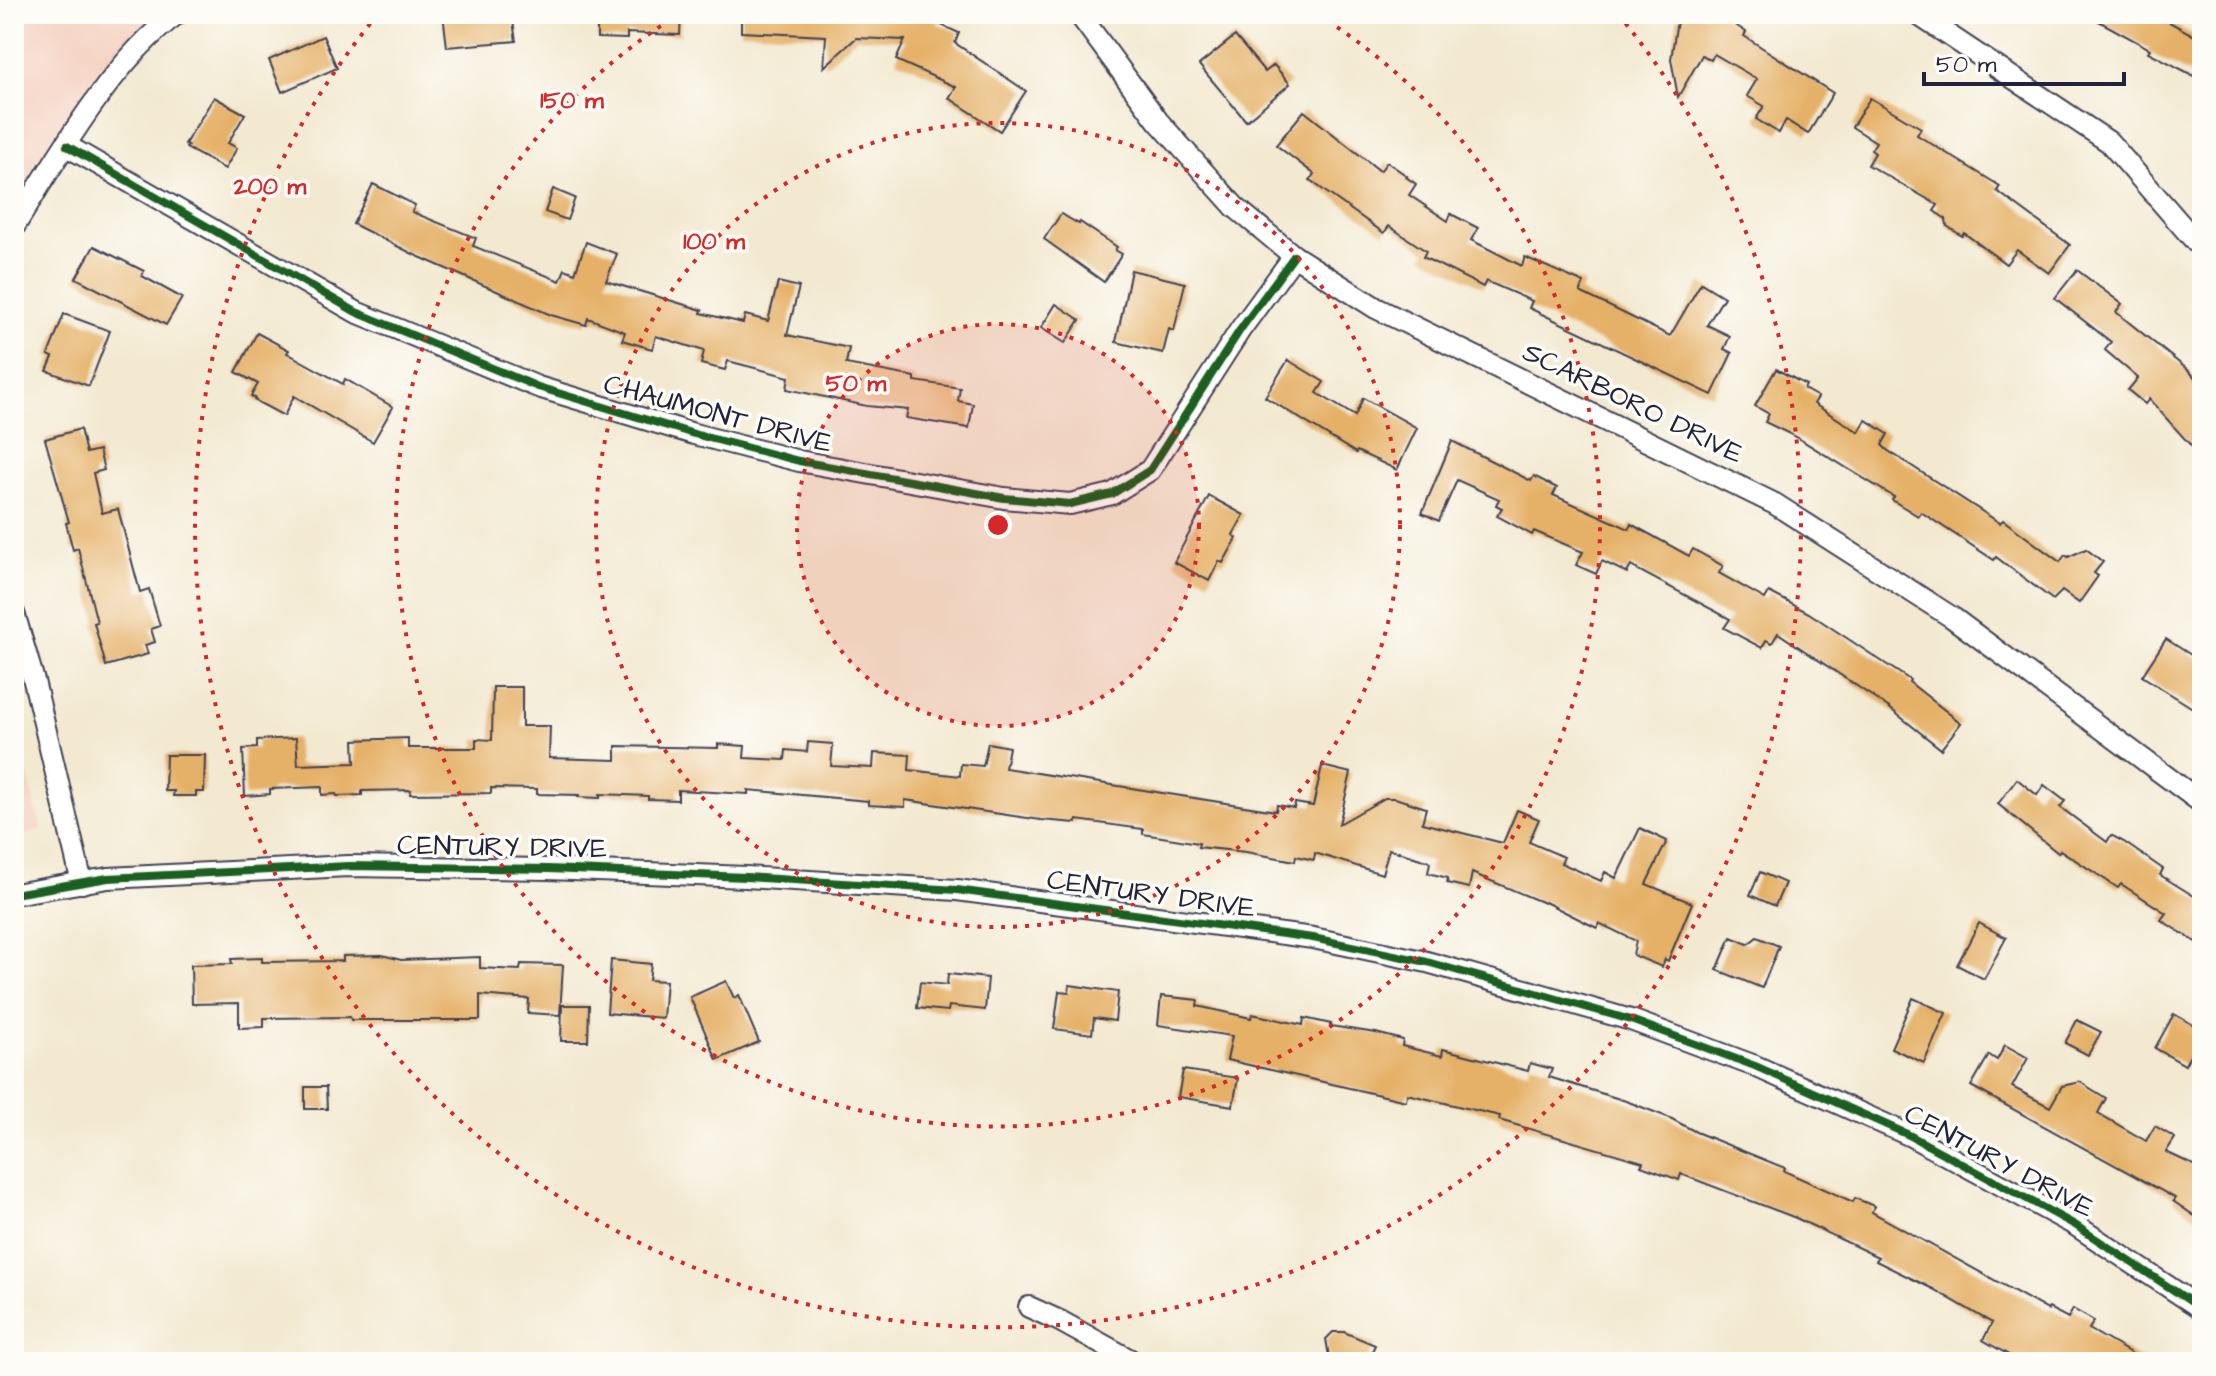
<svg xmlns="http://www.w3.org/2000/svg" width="2216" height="1376" font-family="'Architects Daughter',sans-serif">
<rect width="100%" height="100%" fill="#fdfcf7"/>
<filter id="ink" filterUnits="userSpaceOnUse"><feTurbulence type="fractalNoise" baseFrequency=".0125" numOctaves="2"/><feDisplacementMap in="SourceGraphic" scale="16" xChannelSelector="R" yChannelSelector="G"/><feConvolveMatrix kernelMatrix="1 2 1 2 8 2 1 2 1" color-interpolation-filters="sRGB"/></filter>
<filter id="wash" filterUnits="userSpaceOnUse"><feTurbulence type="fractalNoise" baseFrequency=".006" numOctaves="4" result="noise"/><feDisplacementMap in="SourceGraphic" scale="32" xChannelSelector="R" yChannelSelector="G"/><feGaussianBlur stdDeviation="1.8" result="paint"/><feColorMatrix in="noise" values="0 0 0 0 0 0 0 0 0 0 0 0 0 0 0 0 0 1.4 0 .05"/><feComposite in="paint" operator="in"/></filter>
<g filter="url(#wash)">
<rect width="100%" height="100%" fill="#f3e9d1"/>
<!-- built -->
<g fill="#f5d2c3">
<polygon points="14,14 153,14 14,219"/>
<polygon points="14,719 41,829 14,839"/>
</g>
<g id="blocks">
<!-- building -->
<g fill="#e5b167">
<polygon points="443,14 512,14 516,41 447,47"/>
<polygon points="597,14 681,14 680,35 627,33 627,39 597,38"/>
<polygon points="741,14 941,14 937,23 959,33 955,43 1026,91 1000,131 949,98 956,87 896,60 905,40 856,38 824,67 826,36 741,32"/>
<polygon points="1678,14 1719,14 1746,32 1744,36 1833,93 1808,134 1786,120 1779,133 1756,119 1764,106 1747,96 1757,79 1714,54 1711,60 1702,55 1678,97 1671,59"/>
<polygon points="2086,14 2155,14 2202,40 2202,80 2148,52 2150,49"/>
<polygon points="323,36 337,68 282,92 269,60"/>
<polygon points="1235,36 1265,72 1274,65 1290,84 1246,121 1199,65"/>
<polygon points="214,97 245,114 228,143 237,148 225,169 186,148 188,145 185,144"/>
<polygon points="1870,98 1921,128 1917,135 2000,186 1997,191 2070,245 2049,273 2017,250 2006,264 1964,233 1962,236 1947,226 1946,219 1934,211 1938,205 1868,165 1875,153 1871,150 1876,142 1852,127"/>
<polygon points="1304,111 1380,171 1387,162 1407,176 1406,177 1416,184 1409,195 1448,221 1451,214 1478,228 1471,240 1522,266 1525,257 1584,283 1580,292 1670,336 1701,283 1724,297 1707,325 1730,336 1724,349 1732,353 1712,395 1529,308 1532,301 1486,281 1483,287 1423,257 1426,251 1389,226 1384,233 1326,192 1310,180 1314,174 1276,145"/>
<polygon points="373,184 415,205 412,212 476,238 473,246 560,281 565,269 575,273 586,242 617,254 606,281 702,310 701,313 743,323 745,315 768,321 778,282 799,287 787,335 849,348 846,364 915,377 915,381 960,388 958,401 973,404 969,428 906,418 908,410 867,406 787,389 789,377 728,361 725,370 701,364 704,351 656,336 652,349 622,340 625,332 588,318 586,325 551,315 415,255 353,224"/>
<polygon points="553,189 575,198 567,220 545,212"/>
<polygon points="1061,214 1079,224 1080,222 1117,247 1115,250 1122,254 1104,282 1044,239"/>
<polygon points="94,246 144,271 142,276 182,298 166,325 76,278"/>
<polygon points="1131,270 1185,283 1174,331 1169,329 1163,353 1116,342"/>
<polygon points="2077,270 2122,304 2116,312 2188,370 2202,385 2202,458 2149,399 2145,404 2128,390 2138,378 2105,350 2111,342 2055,298"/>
<polygon points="1056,304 1080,320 1065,343 1041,328"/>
<polygon points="64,314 110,331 89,386 47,371 53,357 48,355"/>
<polygon points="257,333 289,350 287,353 343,384 345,379 393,407 373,442 294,396 284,416 254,400 255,398 251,396 258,384 236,372"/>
<polygon points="1288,360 1324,382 1317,393 1355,416 1363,398 1417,428 1397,470 1357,451 1356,453 1265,397"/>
<polygon points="1776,369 1806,385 1804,389 1818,397 1814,404 1859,432 1866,420 1888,434 1882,445 1887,450 2000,523 2003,520 2060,562 2065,555 2068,557 2086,549 2103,562 2094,573 2098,576 2079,603 2062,591 2053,600 1996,557 1994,560 1921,512 1918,516 1892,500 1894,497 1796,437 1765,422 1769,414 1755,406"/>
<polygon points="80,429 86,453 99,450 104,470 93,473 102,513 118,509 140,592 149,589 160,626 151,629 155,642 145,645 148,654 106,666 94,623 97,622 78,548 73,550 66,523 69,522 45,439"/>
<polygon points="1452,441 1531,481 1534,476 1557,488 1553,495 1629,529 1631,524 1689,556 1693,549 1723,566 1719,573 1765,599 1769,592 1809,613 1910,680 1909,682 1961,723 1941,749 1888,707 1778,633 1772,643 1766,640 1762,648 1724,628 1730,619 1631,566 1627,573 1602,561 1596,574 1576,565 1583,552 1534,531 1532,535 1497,516 1502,508 1496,505 1499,499 1457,480 1439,521 1422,513"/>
<polygon points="1209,496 1244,515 1233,535 1237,538 1223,563 1219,561 1209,581 1174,562"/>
<polygon points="2166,639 2202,662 2202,714 2142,676"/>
<polygon points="493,687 522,687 522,726 550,726 549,758 616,760 616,746 718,748 718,744 745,746 744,758 785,760 786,750 807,752 808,742 833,744 831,766 873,768 874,753 910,755 909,770 960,776 961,764 983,766 988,743 1009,747 1005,768 1276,811 1277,805 1294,808 1295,803 1313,806 1322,766 1351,773 1339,824 1385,798 1395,798 1426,808 1422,823 1503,843 1517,810 1539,819 1529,842 1564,857 1561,863 1601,881 1605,872 1616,878 1640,828 1667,841 1646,884 1692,903 1668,961 1665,959 1662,967 1633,955 1636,941 1599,923 1597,928 1545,902 1544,903 1472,873 1469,888 1447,883 1448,878 1428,873 1430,862 1389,849 1382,874 1315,853 1314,860 1296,856 1295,861 1246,852 1198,847 1199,843 1143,834 1143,829 1077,820 1076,823 1041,820 905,800 905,807 868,805 868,801 748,790 748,794 678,790 678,800 648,799 648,796 600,794 600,798 578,797 579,795 537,794 537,789 491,788 491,793 410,794 411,790 362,791 362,795 337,796 336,794 322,795 322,787 270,789 270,794 245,796 243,749 257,748 257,740 296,738 298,765 355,763 354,740 408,738 408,748 476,748 476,739 492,740"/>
<polygon points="166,755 205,755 204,792 196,792 196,796 173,796 174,791 165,791"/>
<polygon points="2017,779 2037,795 2044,785 2065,801 2060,807 2107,842 2111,835 2124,842 2163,869 2160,875 2202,901 2202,946 2161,920 2166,913 2121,884 2118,888 2060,850 2058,853 1998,804"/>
<polygon points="1760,872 1785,883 1775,906 1750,895"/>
<polygon points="1979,923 2006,938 1984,979 1957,965"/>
<polygon points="1731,937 1748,944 1757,937 1779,946 1762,988 1717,970"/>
<polygon points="382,955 401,960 480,957 480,968 520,970 521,964 563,965 560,1015 528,1013 529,999 480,995 480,1020 351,1020 350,1017 264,1018 264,1027 239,1028 239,1003 192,1004 191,965 232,964 231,959 262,958 262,962 343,961 343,956"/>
<polygon points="611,960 651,964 649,980 666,981 663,1018 607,1013"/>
<polygon points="948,974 988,978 985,1010 949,1006 948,1011 917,1008 920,982 947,985"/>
<polygon points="726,981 734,998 739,995 759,1042 717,1060 690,997"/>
<polygon points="1070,985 1118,992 1115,1021 1094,1018 1092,1034 1054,1029 1059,991 1069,992"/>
<polygon points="1161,996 1198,1000 1197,1006 1251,1018 1252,1014 1303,1025 1304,1018 1331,1024 1330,1026 1376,1033 1403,1040 1402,1046 1442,1056 1443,1049 1528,1071 1530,1063 1552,1069 1549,1077 1626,1101 1670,1118 1696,1132 1785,1168 1784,1171 1853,1202 1855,1198 1874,1206 1872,1212 2048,1310 2049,1308 2068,1318 2073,1309 2094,1321 2089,1329 2146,1362 2021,1362 1983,1340 1992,1323 1933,1289 1876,1261 1878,1257 1796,1218 1681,1174 1679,1180 1641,1166 1643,1162 1499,1120 1500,1116 1407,1094 1406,1101 1227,1060 1232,1036 1158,1025"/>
<polygon points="1913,998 1946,1013 1924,1063 1891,1048"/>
<polygon points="562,1005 589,1005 588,1041 561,1041"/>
<polygon points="2174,1014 2202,1030 2185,1065 2155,1048"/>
<polygon points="2077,1020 2101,1032 2088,1055 2065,1043"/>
<polygon points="2005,1045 2028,1058 2012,1087 2050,1107 2062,1086 2080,1082 2106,1098 2098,1113 2146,1141 2155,1126 2175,1138 2166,1152 2202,1169 2202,1221 2173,1201 2175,1198 1971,1086 1989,1055 1997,1060"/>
<polygon points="1183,1070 1238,1078 1233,1106 1178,1097"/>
<polygon points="305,1087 326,1087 327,1109 305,1109"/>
<polygon points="1333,1332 1344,1332 1375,1345 1367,1362 1330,1362 1326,1339"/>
</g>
</g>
</g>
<g filter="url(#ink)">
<use href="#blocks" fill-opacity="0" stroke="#414052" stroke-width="2"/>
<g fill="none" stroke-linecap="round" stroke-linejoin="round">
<!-- street casing -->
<g stroke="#414052" stroke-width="24">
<g id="street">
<polyline points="1079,14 1158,121 1235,207 1294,256 1376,308 1775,504 1953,618 2202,803"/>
<polyline points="1917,14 2109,142 2202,249"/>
<polyline points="67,146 356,312 538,387 694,434 799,461 1004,498 1070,504 1112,494 1150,470 1240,330 1294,256"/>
<path d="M 14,227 C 55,161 113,59 177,14"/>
<polyline points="14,613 34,681 82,883"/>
<polyline points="14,894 108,878 348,866 548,869 746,877 957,890 1313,938 1427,962 1631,1020 1755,1066 1909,1135 2075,1225 2202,1309"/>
<polyline points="1029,1307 1060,1321 1134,1362"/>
</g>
</g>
<!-- street -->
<use href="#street" stroke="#fff" stroke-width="20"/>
<!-- cycleway casing -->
<g stroke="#fdfcf7" stroke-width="13">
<g id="cycleway">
<polyline points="67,146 356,312 538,387 694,434 799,461 1004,498 1070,504 1112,494 1150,470 1240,330 1294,256"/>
<polyline points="14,894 108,878 348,866 548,869 746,877 957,890 1313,938 1427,962 1631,1020 1755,1066 1909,1135 2075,1225 2202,1309"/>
</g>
</g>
<!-- cycleway -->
<use href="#cycleway" stroke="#1b5e20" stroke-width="8"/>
</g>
</g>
<!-- distance rings -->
<circle cx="998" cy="525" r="201" fill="#d62828" fill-opacity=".12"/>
<g fill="none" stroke="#d62828" stroke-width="4" stroke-dasharray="4 8">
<circle cx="998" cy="525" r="201"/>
<circle cx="998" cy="525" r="402"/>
<path d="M1317 14A602 602 0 1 1 679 14"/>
<path d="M1618 14A803 803 0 1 1 378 14"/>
</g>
<g text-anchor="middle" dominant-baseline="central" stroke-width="7" stroke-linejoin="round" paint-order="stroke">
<!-- street labels -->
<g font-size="28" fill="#22223b" stroke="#fdfcf7">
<text transform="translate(1633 403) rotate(26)">SCARBORO DRIVE</text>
<text transform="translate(718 414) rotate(15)">CHAUMONT DRIVE</text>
<text transform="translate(502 847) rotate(1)">CENTURY DRIVE</text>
<text transform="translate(1151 894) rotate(8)">CENTURY DRIVE</text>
<text transform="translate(1999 1161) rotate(28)">CENTURY DRIVE</text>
</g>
</g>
<circle cx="998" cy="525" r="12" fill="#d62828" stroke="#fdfcf7" stroke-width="4"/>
<g font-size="24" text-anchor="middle" font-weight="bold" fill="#d62828" stroke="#fdfcf7" stroke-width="7" stroke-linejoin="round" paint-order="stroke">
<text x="572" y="108">150 m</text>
<text x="270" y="194">200 m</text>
<text x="714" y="249">100 m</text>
<text x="856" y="391">50 m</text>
</g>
<!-- margin -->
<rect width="2216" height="1376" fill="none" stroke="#fdfcf7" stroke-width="48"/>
<!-- scale -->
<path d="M1924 72v12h200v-12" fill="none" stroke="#22223b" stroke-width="4"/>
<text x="1936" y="72" font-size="24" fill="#22223b" stroke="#fdfcf7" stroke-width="6" paint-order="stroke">50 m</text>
</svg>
